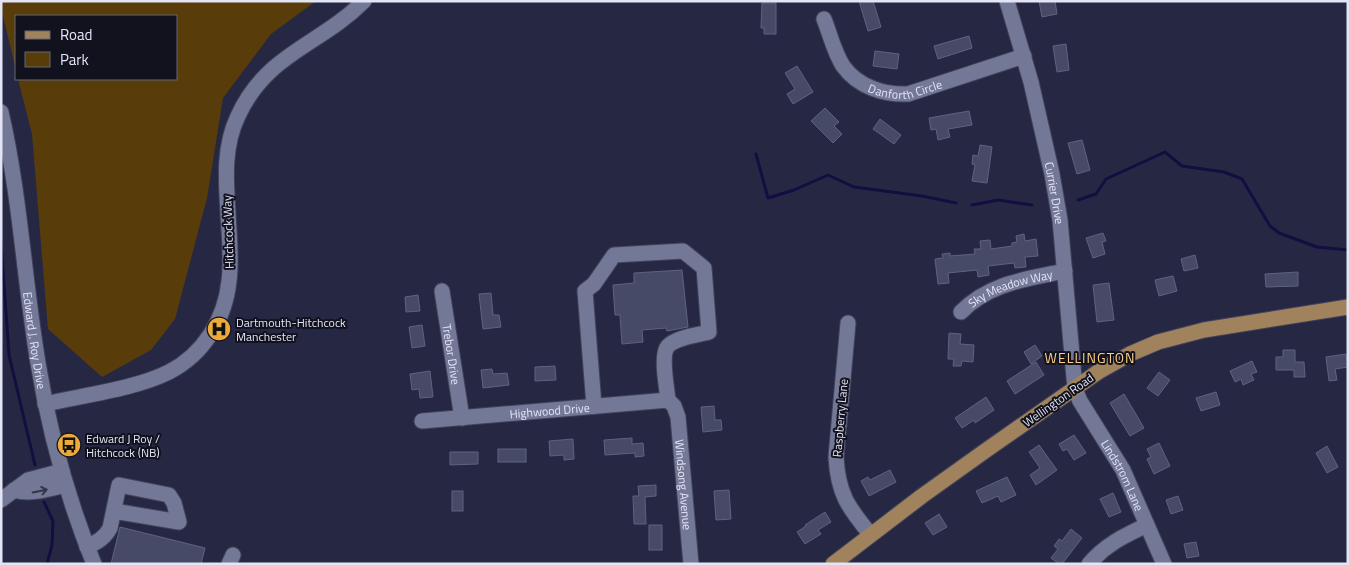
<svg xmlns="http://www.w3.org/2000/svg" width="1349" height="565" font-family="'Titillium Web',sans-serif">
<rect width="100%" height="100%" fill="#262843"/>
<!-- green -->
<polygon fill="#583d0b" points="1,1 316,1 271,34 223,98 207,198 175,319 151,350 102,377 48,329 32,134 18,79 176,79 176,16 16,16 16,70 1,8"/>
<g fill="none" stroke-linecap="round" stroke-linejoin="round">
<!-- stream -->
<g stroke="#120e41" stroke-width="3">
<polyline points="756,154 768,198 794,190 828,175 854,187 922,196 956,203"/>
<polyline points="1078,200 1096,194 1106,179 1165,152 1182,166 1224,172 1242,179 1270,226 1279,233 1317,247 1348,250"/>
<polyline points="972,205 998,200 1032,205"/>
<polyline points="1,242 9,355 35,465"/>
<polyline points="44,502 53,521 52,545 47,564"/>
</g>
</g>
<!-- building -->
<g fill="#474a67" stroke="#5e6280">
<polygon points="859,1 873,1 881,27 868,31"/>
<polygon points="1039,1 1055,1 1057,14 1042,17"/>
<polygon points="762,3 776,3 776,34 764,34 764,28 761,28"/>
<polygon points="969,36 972,48 938,59 934,46"/>
<polygon points="1066,44 1069,70 1057,72 1053,46"/>
<polygon points="875,51 899,54 897,69 873,66"/>
<polygon points="797,66 813,92 793,104 787,94 795,89 785,73"/>
<polygon points="825,108 839,122 834,126 842,134 833,143 811,121"/>
<polygon points="969,111 972,125 948,129 950,137 938,140 936,129 931,130 929,118"/>
<polygon points="880,119 901,135 894,144 873,129"/>
<polygon points="1082,140 1090,170 1077,174 1068,143"/>
<polygon points="980,145 992,147 987,183 972,181 975,165 972,164 973,155 978,156"/>
<polygon points="1103,233 1106,241 1102,242 1105,254 1093,258 1086,238"/>
<polygon points="1024,234 1025,241 1036,239 1038,256 1025,257 1026,267 1015,268 1014,263 988,266 989,275 978,277 977,270 948,273 949,283 938,284 935,259 943,258 942,254 950,253 950,256 975,254 974,249 981,249 980,241 990,240 991,249 1012,246 1012,243 1017,242 1016,236"/>
<polygon points="1195,255 1198,268 1184,271 1181,259"/>
<polygon points="682,270 688,327 667,331 666,328 642,330 643,342 622,344 620,315 615,315 613,285 634,283 634,273"/>
<polygon points="1298,272 1298,286 1266,287 1265,274"/>
<polygon points="1173,276 1177,291 1159,296 1155,280"/>
<polygon points="1109,283 1114,320 1097,322 1093,285"/>
<polygon points="491,293 493,315 499,315 501,327 483,329 479,294"/>
<polygon points="418,295 420,311 406,312 405,297"/>
<polygon points="422,325 425,346 412,348 409,327"/>
<polygon points="949,333 961,334 960,344 974,345 973,362 962,361 961,366 953,366 954,359 948,359"/>
<polygon points="1035,345 1042,356 1031,364 1024,352"/>
<polygon points="1283,350 1295,350 1295,362 1304,362 1305,377 1294,377 1294,370 1276,370 1276,357 1283,357"/>
<polygon points="1346,354 1348,367 1335,369 1337,380 1329,381 1326,357"/>
<polygon points="1252,361 1257,372 1251,374 1254,380 1243,385 1241,379 1235,382 1230,371"/>
<polygon points="1036,362 1044,375 1015,394 1007,381"/>
<polygon points="555,366 556,380 535,381 535,367"/>
<polygon points="492,369 493,374 507,373 509,385 483,388 481,370"/>
<polygon points="430,371 433,397 420,398 419,389 412,390 410,374"/>
<polygon points="1159,372 1170,380 1158,396 1147,388"/>
<polygon points="1216,392 1220,405 1201,411 1196,398"/>
<polygon points="1124,394 1144,428 1130,436 1110,403"/>
<polygon points="986,397 994,410 975,423 974,420 962,428 955,418"/>
<polygon points="714,406 715,420 721,420 722,430 703,432 701,407"/>
<polygon points="1074,435 1086,453 1074,460 1067,449 1063,451 1059,444"/>
<polygon points="632,438 632,444 643,443 644,456 635,457 635,453 605,455 604,440"/>
<polygon points="573,439 574,459 564,460 564,455 550,456 549,441"/>
<polygon points="1159,443 1170,466 1154,474 1147,459 1151,457 1147,449"/>
<polygon points="1039,445 1057,470 1036,485 1030,475 1040,468 1029,452"/>
<polygon points="1327,446 1338,467 1327,473 1316,453"/>
<rect x="498" y="449" width="28" height="13"/>
<polygon points="450,452 478,452 478,464 450,465"/>
<polygon points="890,470 896,482 869,496 861,481 868,477 870,480"/>
<polygon points="1007,477 1016,495 1001,502 998,496 982,503 976,491"/>
<polygon points="656,485 656,496 645,497 646,524 634,524 633,496 639,496 638,486"/>
<polygon points="729,490 731,519 716,520 714,491"/>
<rect x="452" y="491" width="11" height="20"/>
<polygon points="1113,493 1121,512 1109,517 1100,499"/>
<polygon points="1178,496 1183,510 1171,514 1166,500"/>
<polygon points="825,512 831,522 818,530 821,534 805,544 797,532 806,526 805,525"/>
<polygon points="939,514 947,527 933,535 925,523"/>
<rect x="649" y="525" width="13" height="25"/>
<polygon points="120,527 205,548 201,564 111,564"/>
<polygon points="1071,529 1082,538 1062,564 1059,564 1051,558 1058,549 1054,546 1059,539 1062,541"/>
<polygon points="1196,542 1199,556 1187,558 1184,544"/>
</g>
<g fill="none" stroke-linecap="round" stroke-linejoin="round">
<!-- minor casing -->
<g stroke="#42435a" stroke-width="17">
<g id="minor">
<path id="s1" d="M 1007,1 L 1031,82 L 1052,174 L 1060,220 L 1075,389 L 1080,401 L 1123,470 L 1164,564"/>
<path id="s2" d="M 824,19 C 830,34 834,52 843,66 C 858,87 884,95 908,94 L 1024,56"/>
<path id="s3" d="M 1,112 C 20,194 24,279 38,363 C 49,431 68,500 94,564"/>
<path id="s4" d="M 442,291 L 462,418"/>
<path id="s5" d="M 961,312 C 989,283 1027,279 1065,271"/>
<path d="M 848,323 L 836,457 C 838,494 848,507 870,534"/>
<path d="M 45,404 C 84,395 135,389 169,372 C 204,354 225,319 229,281 C 232,259 229,235 228,213 C 226,181 223,147 238,116 C 267,53 319,46 364,1"/>
<path d="M 594,406 L 585,291 L 594,284 L 614,255 L 683,251 L 704,268 L 709,332 C 698,335 677,337 668,346 C 660,355 667,388 668,400"/>
<path id="s6" d="M 422,421 L 668,400 L 674,406 L 678,417 L 691,564"/>
<path d="M 14,490 C 31,495 49,489 66,485"/>
<polyline points="1,500 28,480 62,471"/>
<path d="M 87,547 C 97,542 105,538 110,528 L 119,485 L 169,495 L 174,503 L 179,522 L 114,511"/>
<polyline points="229,564 233,555"/>
<path d="M 1089,564 C 1106,544 1124,536 1147,525"/>
</g>
</g>
<!-- major casing -->
<g stroke="#42435a" stroke-width="17">
<polyline id="major" points="833,564 922,496 985,451 1098,372 1130,354 1158,342 1204,330 1348,307"/>
</g>
<!-- minor -->
<use href="#minor" stroke="#747897" stroke-width="15"/>
<!-- major -->
<use href="#major" stroke="#a0835d" stroke-width="15"/>
</g>
<!-- one-way arrows -->
<defs><path id="oneway-shaft" d="M-6 0H5M1.5-3L5.5 0L1.5 3" fill="none" stroke-width="1.6" stroke-linecap="round" stroke-linejoin="round" transform="scale(1.25)"/></defs>
<use stroke="#343648" href="#oneway-shaft" transform="translate(40 491) rotate(-11)"/>
<!-- icons -->
<defs>
<g id="hospital-disc" transform="scale(1.25)"><circle r="9.5" fill="#ebaa39" stroke="#11121e"/><path d="M-5-5h3v3.5h4V-5h3V5h-3V1.5h-4V5h-3Z" fill="#111"/></g>
<g id="bus-disc" transform="scale(1.25)"><circle r="9.5" fill="#ebaa39" stroke="#11121e"/><path d="M-5-6H5V4H4V6H2V4H-2V6H-4V4H-5ZM-3.5-4V0h7V-4ZM-3.5 1.2v1.5H-2V1.2ZM2 1.2v1.5H3.5V1.2Z" fill="#111"/></g>
</defs>
<g fill-rule="evenodd">
<use href="#hospital-disc" x="219" y="329"/>
<use href="#bus-disc" x="69" y="445"/>
</g>
<g text-anchor="middle" dominant-baseline="central" stroke-width="4" stroke-linejoin="round" paint-order="stroke">
<!-- street labels -->
<g font-size="12" fill="#e3e5f7" stroke="#11121e">
<text stroke="none"><textPath href="#s2" startOffset="122">Danforth Circle</textPath></text>
<text stroke="none"><textPath href="#s1" startOffset="198">Currier Drive</textPath></text>
<text transform="translate(228 232) rotate(-92)">Hitchcock Way</text>
<text stroke="none"><textPath href="#s5" startOffset="56">Sky Meadow Way</textPath></text>
<text stroke="none"><textPath href="#s3" startOffset="231">Edward J. Roy Drive</textPath></text>
<text stroke="none"><textPath href="#s4" startOffset="64">Trebor Drive</textPath></text>
<text transform="translate(1058 400) rotate(-35)">Wellington Road</text>
<text stroke="none"><textPath href="#s6" startOffset="128">Highwood Drive</textPath></text>
<text transform="translate(840 418) rotate(-85)">Raspberry Lane</text>
<text stroke="none"><textPath href="#s1" startOffset="494">Lindstrom Lane</textPath></text>
<text stroke="none"><textPath href="#s6" startOffset="335">Windsong Avenue</textPath></text>
</g>
<!-- poi labels -->
<g font-size="12" fill="#e3e5f7" stroke="#11121e" text-anchor="start">
<text x="236" y="322">Dartmouth-Hitchcock<tspan x="236" dy="14">Manchester</tspan></text>
<text x="86" y="438">Edward J Roy /<tspan x="86" dy="14">Hitchcock (NB)</tspan></text>
</g>
<!-- neighbourhood labels -->
<g font-size="14" letter-spacing="1" fill="#fed08c" stroke="#11121e">
<text x="1090" y="357">WELLINGTON</text>
</g>
</g>
<!-- border -->
<rect width="1349" height="565" fill="none" stroke="#e3e5f7" stroke-width="5"/>
<!-- legend -->
<rect x="15" y="15" width="162" height="65" fill="#11121e" stroke="#656675"/>
<rect x="25" y="31" width="25" height="8" fill="#a0835d" stroke="#656675"/>
<text x="60" y="40" font-size="15" fill="#e3e5f7">Road</text>
<rect x="25" y="52" width="25" height="15" fill="#583d0b" stroke="#656675"/>
<text x="60" y="65" font-size="15" fill="#e3e5f7">Park</text>
</svg>
